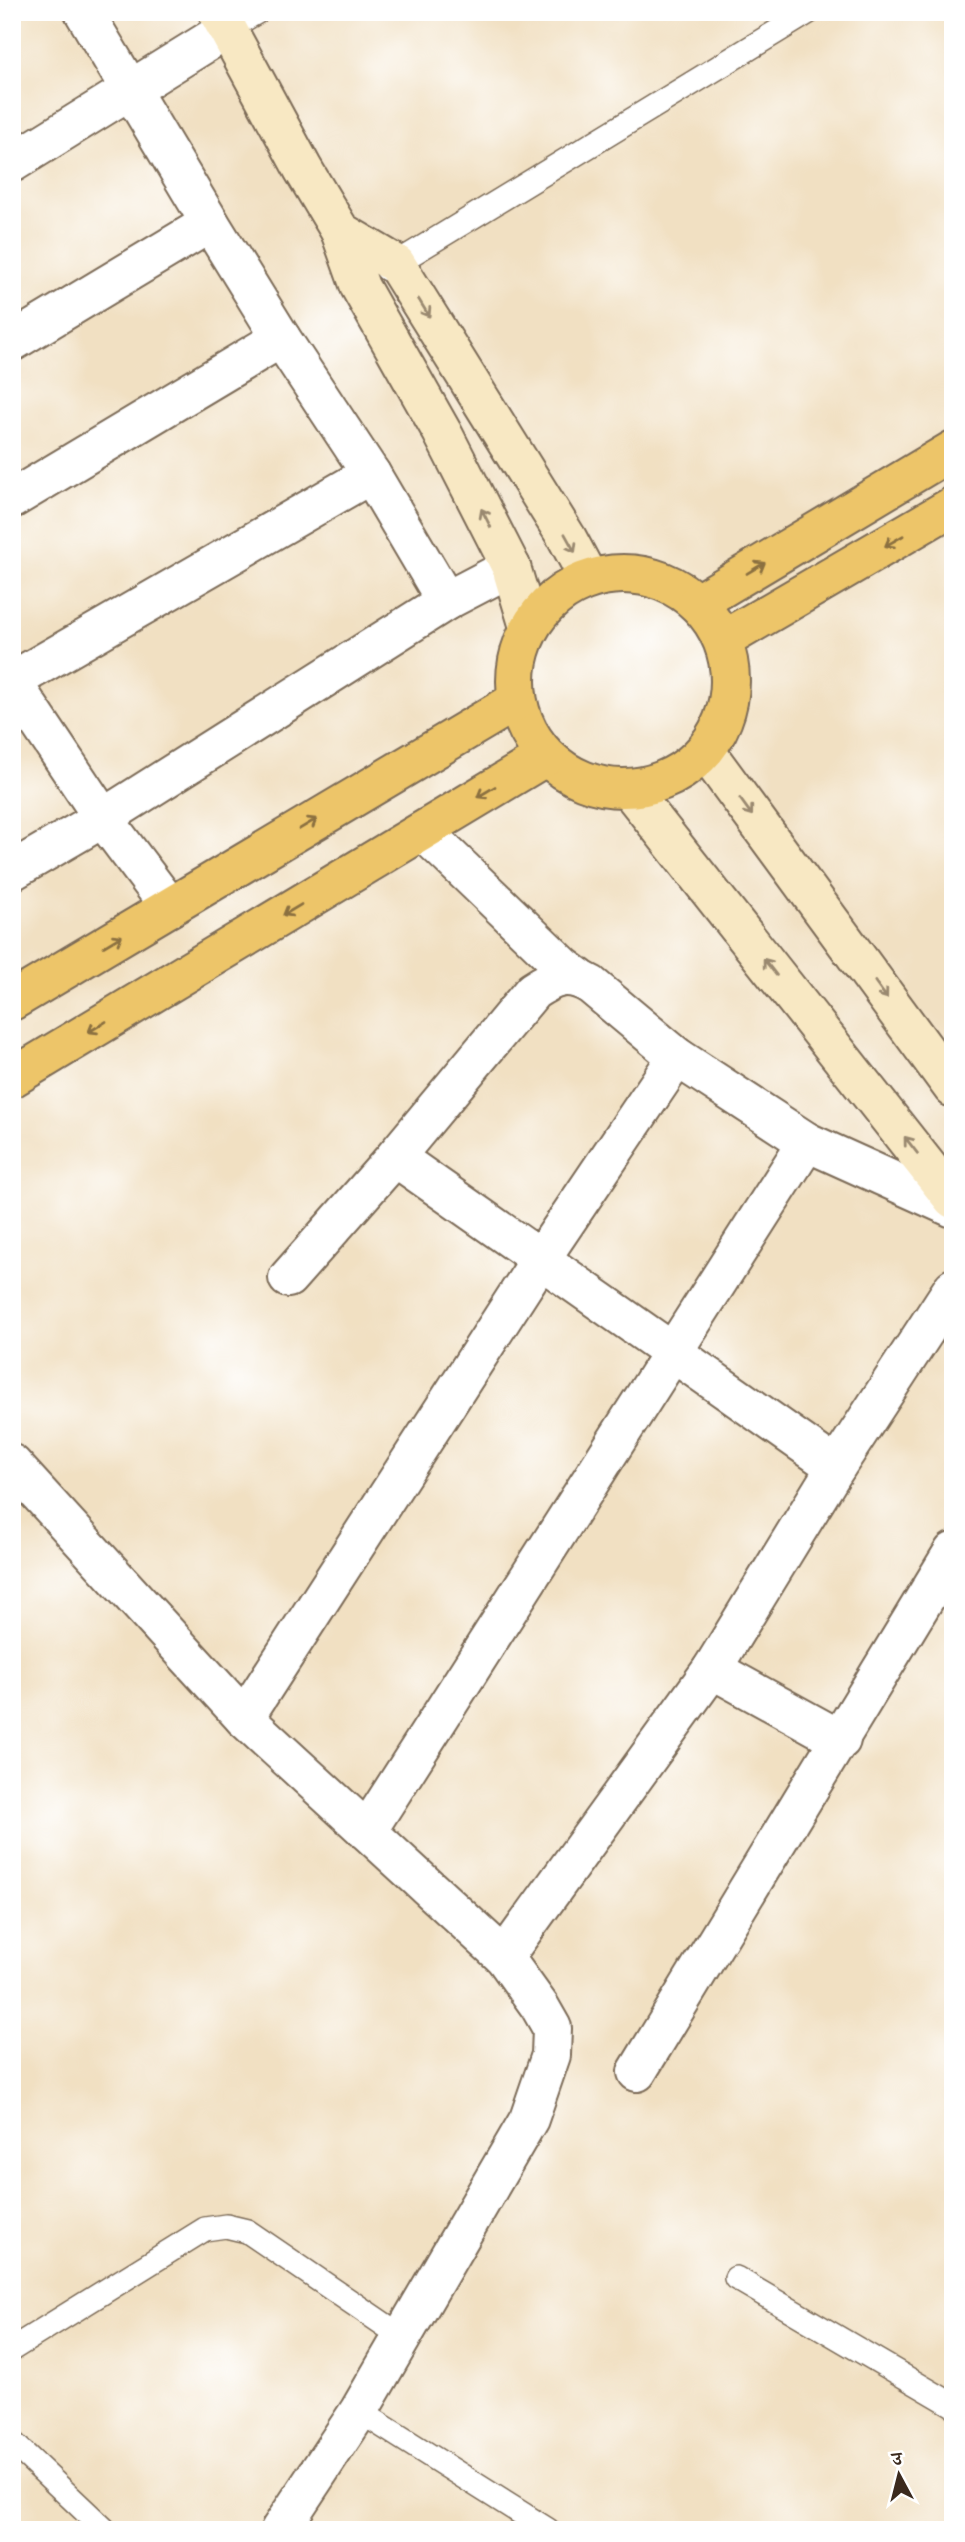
<svg xmlns="http://www.w3.org/2000/svg" width="965" height="2542" font-family="'IM FELL Great Primer','Noto Serif Devanagari',serif">
<rect width="100%" height="100%" fill="#fff"/>
<filter id="ink" filterUnits="userSpaceOnUse"><feTurbulence type="fractalNoise" baseFrequency=".0143" numOctaves="2"/><feDisplacementMap in="SourceGraphic" scale="14" xChannelSelector="R" yChannelSelector="G"/><feConvolveMatrix kernelMatrix="1 2 1 2 8 2 1 2 1" color-interpolation-filters="sRGB"/></filter>
<filter id="wash" filterUnits="userSpaceOnUse"><feTurbulence type="fractalNoise" baseFrequency=".00686" numOctaves="4" result="noise"/><feDisplacementMap in="SourceGraphic" scale="28" xChannelSelector="R" yChannelSelector="G"/><feGaussianBlur stdDeviation="1.57" result="paint"/><feColorMatrix in="noise" values="0 0 0 0 0 0 0 0 0 0 0 0 0 0 0 0 0 1.4 0 .05"/><feComposite in="paint" operator="in"/></filter>
<g filter="url(#wash)">
<rect width="100%" height="100%" fill="#f1e0c2"/>
</g>
<g filter="url(#ink)">
<g fill="none" stroke-linecap="round" stroke-linejoin="round">
<!-- service casing -->
<g stroke="#7b6a57" stroke-width="26">
<g id="service">
<polyline points="228,29 257,12"/>
<polyline points="387,269 809,12"/>
<polyline points="736,2278 953,2405"/>
<polyline points="12,2349 205,2229 226,2226 247,2231 401,2336"/>
<polyline points="359,2411 548,2530"/>
<polyline points="12,2442 105,2530"/>
</g>
</g>
<!-- minor casing -->
<g stroke="#7b6a57" stroke-width="42">
<g id="minor">
<polyline points="84,12 210,223 281,338 371,474 446,601"/>
<polyline points="12,163 228,29"/>
<polyline points="12,342 210,223"/>
<polyline points="12,499 281,338"/>
<polyline points="12,681 371,474"/>
<polyline points="12,682 103,818 170,907"/>
<polyline points="423,831 564,967 579,978"/>
<polyline points="12,871 103,818 446,601 511,567"/>
<polyline points="395,1157 836,1467"/>
<path d="M 288,1278 L 395,1157 L 533,991 C 554,977 567,971 591,985 L 677,1057 L 807,1142 L 953,1208"/>
<polyline points="12,1464 244,1718 504,1957 540,2007 552,2028 551,2055 529,2119 359,2411 280,2530"/>
<polyline points="712,1669 841,1740"/>
<polyline points="244,1718 540,1260 677,1057"/>
<polyline points="367,1831 807,1142"/>
<polyline points="504,1957 712,1669 836,1467 953,1288"/>
<polyline points="637,2072 953,1552"/>
</g>
</g>
<!-- secondary casing -->
<g stroke="#7b6a57" stroke-width="42">
<g id="secondary">
<polyline points="218,12 303,169 340,231 360,287 442,432 511,567 529,627"/>
<polyline points="340,231 396,264 567,538 589,579"/>
<polyline points="706,752 953,1088"/>
<polyline points="630,790 953,1199"/>
</g>
</g>
<!-- primary casing -->
<g stroke="#7b6a57" stroke-width="42">
<g id="primary">
<circle cx="623" cy="681" r="107"/>
<polyline points="697,603 953,450"/>
<polyline points="723,640 953,506"/>
<polyline points="12,1001 516,701"/>
<polyline points="12,1078 545,757"/>
</g>
</g>
<!-- service -->
<use href="#service" stroke="#fff" stroke-width="23"/>
<!-- minor -->
<use href="#minor" stroke="#fff" stroke-width="38"/>
<!-- secondary -->
<use href="#secondary" stroke="#f8e8c3" stroke-width="38"/>
<!-- primary -->
<use href="#primary" stroke="#edc569" stroke-width="38"/>
</g>
<!-- one-way arrows -->
<defs><path id="oneway-shaft" d="M-6 0H5M1.5-3L5.5 0L1.5 3" fill="none" stroke-width="1.6" stroke-linecap="round" stroke-linejoin="round" transform="scale(1.75)"/></defs>
<g stroke="#9a8970">
<use href="#oneway-shaft" transform="translate(424 308) rotate(58)"/>
<use href="#oneway-shaft" transform="translate(486 518) rotate(-117)"/>
<use href="#oneway-shaft" transform="translate(570 543) rotate(61)"/>
<use href="#oneway-shaft" transform="translate(746 807) rotate(54)"/>
<use href="#oneway-shaft" transform="translate(770 967) rotate(-128)"/>
<use href="#oneway-shaft" transform="translate(881 990) rotate(54)"/>
<use href="#oneway-shaft" transform="translate(911 1145) rotate(-128)"/>
</g>
<g stroke="#8b7040">
<use href="#oneway-shaft" transform="translate(894 541) rotate(150)"/>
<use href="#oneway-shaft" transform="translate(756 568) rotate(-31)"/>
<use href="#oneway-shaft" transform="translate(486 792) rotate(149)"/>
<use href="#oneway-shaft" transform="translate(308 824) rotate(-31)"/>
<use href="#oneway-shaft" transform="translate(292 910) rotate(149)"/>
<use href="#oneway-shaft" transform="translate(113 941) rotate(-31)"/>
<use href="#oneway-shaft" transform="translate(97 1027) rotate(149)"/>
</g>
</g>
<!-- margin -->
<rect width="965" height="2542" fill="none" stroke="#fff" stroke-width="42"/>
<!-- north arrow -->
<g transform="translate(899 2475) rotate(353)" stroke="#ffffff" stroke-width="5" paint-order="stroke">
<path d="M0-5L12 26L0 18L-12 26Z" fill="#3b2a1e"/>
<text y="-10" font-size="19" font-weight="bold" text-anchor="middle" fill="#3b2a1e">उ</text>
</g>
</svg>
